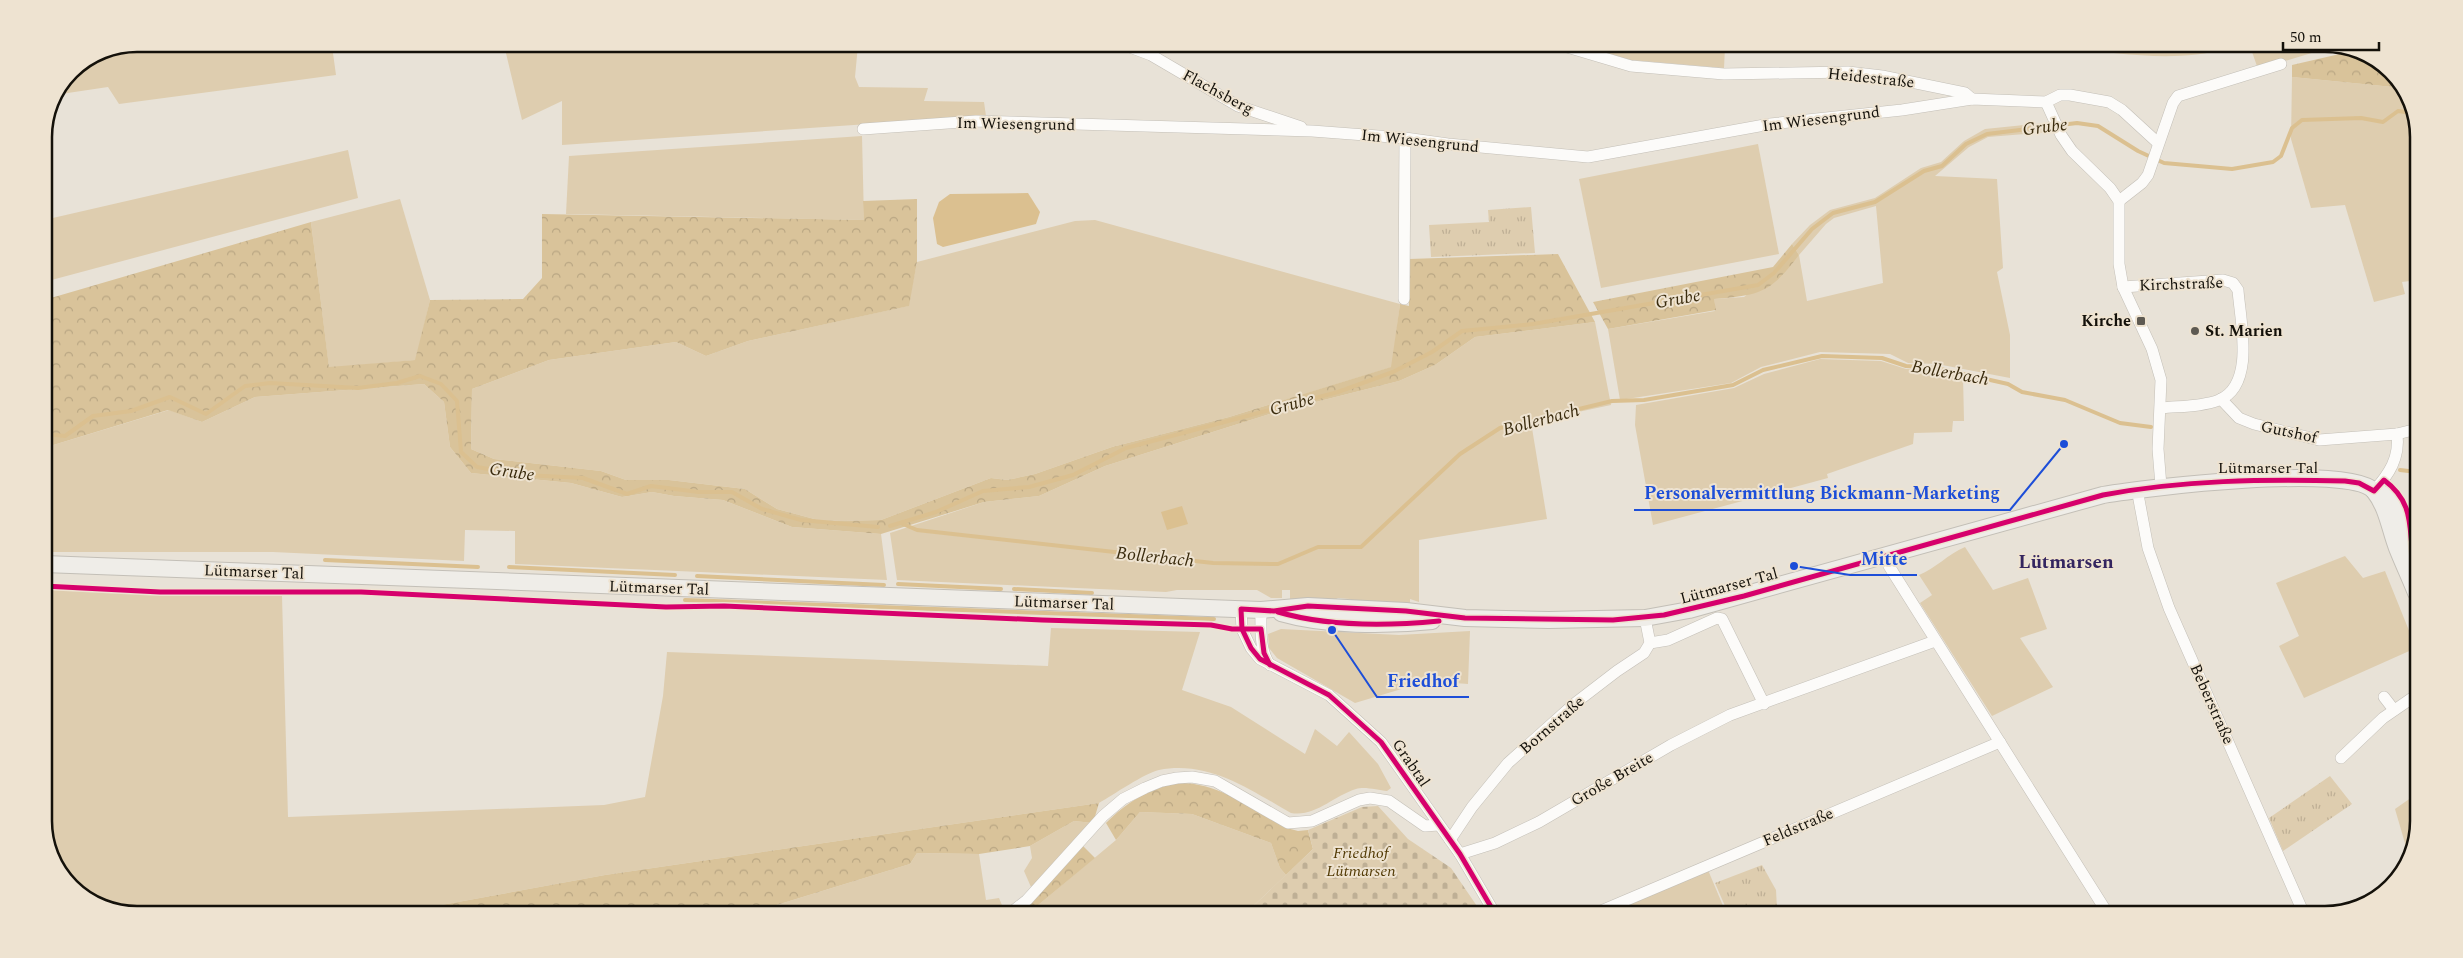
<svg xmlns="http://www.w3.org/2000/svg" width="2463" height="958" font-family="Spectral,serif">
<defs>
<pattern id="forest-crowns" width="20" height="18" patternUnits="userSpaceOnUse" patternTransform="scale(1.25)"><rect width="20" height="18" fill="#d9c39a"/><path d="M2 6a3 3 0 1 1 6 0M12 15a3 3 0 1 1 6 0" fill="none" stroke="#b9a683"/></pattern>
<pattern id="cemetery-stones" width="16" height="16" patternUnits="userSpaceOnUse" patternTransform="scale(1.25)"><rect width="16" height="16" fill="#decdaf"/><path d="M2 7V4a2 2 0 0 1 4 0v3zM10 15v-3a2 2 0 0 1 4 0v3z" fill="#beaf95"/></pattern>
<pattern id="park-tufts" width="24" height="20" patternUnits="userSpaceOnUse" patternTransform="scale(1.25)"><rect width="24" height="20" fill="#decdaf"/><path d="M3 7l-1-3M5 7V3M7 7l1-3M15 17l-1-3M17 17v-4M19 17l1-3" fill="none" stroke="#beaf95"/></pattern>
</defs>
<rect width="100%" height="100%" fill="#e8e2d7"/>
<!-- green -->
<g fill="#decdaf" fill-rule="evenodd">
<polygon points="138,44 343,44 332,46 336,75 119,104 108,87 61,94 72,71 102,51"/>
<polygon points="504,45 858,45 855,77 859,87 928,88 924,101 984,102 986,116 562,145 562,101 522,120"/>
<polygon points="1586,47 1725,47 1724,68 1631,60"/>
<path d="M 2066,48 L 2227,49 C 2173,63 2120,53 2066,48 Z"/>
<polygon points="2251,49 2325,49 2258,69"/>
<polygon points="2292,77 2403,88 2419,131 2418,280 2402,282 2405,294 2374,302 2345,205 2311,208 2291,139"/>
<path d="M 2045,123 L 2049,132 L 1988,137 L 1969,147 L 1935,176 L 1997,179 L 2003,268 L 1997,272 L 2010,335 L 2010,378 L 1937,364 L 1908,363 L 1890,354 L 1820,352 L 1761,367 L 1731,383 L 1620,400 L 1608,329 L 1715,311 L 1714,299 L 1744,297 L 1799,255 L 1792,244 L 1810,225 L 1830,210 L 1875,198 L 1921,168 L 1941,162 L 1964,141 L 1985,129 ZM 1876,206 L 1883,283 L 1807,301 L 1799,255 L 1826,224 L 1834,218 Z"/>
<polygon points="862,136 864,220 566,214 569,156"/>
<polygon points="1758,144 1779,254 1601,288 1579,179"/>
<polygon points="348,150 358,198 44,282 44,220"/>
<polygon points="400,199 430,300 416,360 329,368 311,222"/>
<polygon points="1095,220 1400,304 1392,367 1229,417 1112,447 1035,474 1007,480 991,478 881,520 841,521 818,520 777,509 745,489 669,480 626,480 601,471 494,459 471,449 472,389 549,360 676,342 706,356 748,341 908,306 917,262 1075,221"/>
<polygon points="1595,322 1611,405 1531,422 1547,519 1419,540 1419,602 1410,599 1410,605 1352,602 1350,599 1338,598 1333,601 1290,599 1290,590 1282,590 1282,598 1271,598 1257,590 1177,590 1166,592 897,580 890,533 984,502 1039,496 1105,466 1276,412 1399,381 1435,365 1475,337"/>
<polygon points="1820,359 1881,361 1906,369 1937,370 1963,375 1964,421 1953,421 1952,432 1914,433 1913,444 1827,474 1828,478 1653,525 1635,425 1636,405 1734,388 1764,374"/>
<polygon points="424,384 444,402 450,447 471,473 571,483 622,497 652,492 674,496 723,500 792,527 881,534 887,580 515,564 515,531 465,530 464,561 273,552 44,552 44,443 50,446 169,410 202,422 255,397"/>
<path d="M 1965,547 L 1993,590 L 2028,578 L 2047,629 L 2020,638 L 2053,687 L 1992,716 L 1920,603 L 1932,595 L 1919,575 C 1935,569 1948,554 1965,547 Z"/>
<polygon points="2345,556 2363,578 2385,571 2416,648 2304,698 2279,646 2299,636 2276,583"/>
<path d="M 44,587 L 282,596 L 288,817 L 604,805 L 645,797 L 663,696 L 667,652 L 1048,666 L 1051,628 L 1200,632 L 1182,690 L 1231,707 L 1305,754 L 1315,729 L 1337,746 L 1349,732 L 1378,764 L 1391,788 L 1387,791 C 1378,790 1364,786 1356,789 C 1333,796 1316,817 1291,813 C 1250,790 1209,760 1159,770 C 1145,773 1113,795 1099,803 L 605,875 L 414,910 L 107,909 L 63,877 L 44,827 Z"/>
<polygon points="1281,629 1399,635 1470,631 1468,684 1428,681 1355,703 1277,658 1269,648 1268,634"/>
<polygon points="2415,795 2414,851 2409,857 2395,809"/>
<polygon points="1140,812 1192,814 1271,843 1280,868 1286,875 1247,912 1031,911 1116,840"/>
<polygon points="1074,821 1093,823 1031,887 1024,871 1032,858 1030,846"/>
<polygon points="917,853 979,854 986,900 999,898 1004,910 757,911 910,864"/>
<polygon points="1708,870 1726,913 1606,913"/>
</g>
<!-- forest -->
<g fill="url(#forest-crowns)">
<polygon points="2357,50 2400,81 2403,88 2292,77 2292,65"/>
<polygon points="917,199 917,262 909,306 748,341 706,356 676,342 549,360 472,389 471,449 494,459 601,471 626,480 669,480 745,489 777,509 818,520 841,521 881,520 991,478 1007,480 1035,474 1112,447 1229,417 1391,367 1400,304 1409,306 1409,259 1558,254 1595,322 1475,337 1435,365 1399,381 1276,412 1105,466 1039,496 984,502 881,534 792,527 723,500 674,496 652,492 622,497 571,483 471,473 450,447 444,402 424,384 255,397 202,422 168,410 50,446 44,443 44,300 311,222 329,367 415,360 430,300 523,299 542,278 542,214 864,220 863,201"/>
<path d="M 1792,244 L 1799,255 C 1770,293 1761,295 1714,299 L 1716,310 L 1608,329 L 1593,302 L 1773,267 Z"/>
<path d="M 1178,783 C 1219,782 1252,809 1287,828 L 1298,831 L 1308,830 L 1313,849 L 1286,875 L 1280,868 L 1271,843 L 1192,814 L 1140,812 L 1116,840 L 1106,823 C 1127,802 1148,789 1178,783 Z"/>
<polygon points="1099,803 1093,823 1074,821 1030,846 979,854 917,853 910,864 757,911 414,910 605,875"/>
<polygon points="1082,845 1095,858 1031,911 1018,911"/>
</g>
<!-- cemetery -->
<polygon fill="url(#cemetery-stones)" points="1378,806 1408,839 1451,868 1481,912 1247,912 1313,849 1308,830 1362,807"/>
<!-- park -->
<g fill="url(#park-tufts)">
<polygon points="1531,207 1535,253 1431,257 1429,225 1489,222 1488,210"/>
<polygon points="2330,776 2352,804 2283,851 2269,818"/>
<polygon points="1762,865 1776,890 1777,909 1773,913 1728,913 1715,883"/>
</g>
<!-- water -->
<g fill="#dbc090">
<polygon points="1028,193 1040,212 1036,224 943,247 937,244 933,218 939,202 950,194"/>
<polygon points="1182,506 1188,524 1167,530 1161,512"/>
</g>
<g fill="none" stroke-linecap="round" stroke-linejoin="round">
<!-- stream -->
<g stroke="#dbc090" stroke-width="4">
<polyline points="44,430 47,434 65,436 93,416 131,411 170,397 206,414 245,386 270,383 358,388 397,383 420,376 441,384 457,401 461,452 477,467 524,475 583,478 627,494 651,486 699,492 732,492 762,509 801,520 878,527"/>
<polyline points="2400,470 2417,472"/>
<polyline points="903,524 917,530 1213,563 1278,564 1318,547 1361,547 1460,454 1500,428 1612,401 1644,400 1733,385 1763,370 1822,356 1882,358 1906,366 1936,368 1977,377 2008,384 2022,392 2065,400 2120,423 2151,427"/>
<polyline points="890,526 936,512 983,491 1029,487 1073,475 1126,448 1338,392 1393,372 1432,352 1462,331 1533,324 1758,285 1774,273 1812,229 1833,213 1875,202 1924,171 1942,166 1966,144 1987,134 2077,123 2098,126 2138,151 2164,163 2232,169 2273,162 2281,156 2292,128 2302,120 2361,118 2383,122 2398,111 2412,113"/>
<polyline points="325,560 478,567"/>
<polyline points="509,567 675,575"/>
<polyline points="697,576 884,585"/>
<polyline points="898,584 1001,589"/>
<polyline points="1014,589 1092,593"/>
<polyline points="685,600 1214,619"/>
</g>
<!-- street casing -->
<g stroke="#c3bfb7" stroke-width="12">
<g id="street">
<polyline points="1127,46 1151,55 1238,106 1301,127"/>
<polyline points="1263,46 1291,47"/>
<polyline points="1567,47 1631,66 1724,74 1848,72 1882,76 1965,93 1972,99"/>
<polyline points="2046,102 2061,135 2072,151 2110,188 2119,201 2119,264 2123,287 2152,349 2161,380 2158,449 2161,486"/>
<polyline points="863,129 976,121 1312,131 1405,138 1448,144 1588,157 1770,124 1902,110 1972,99 2046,102 2060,95 2070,95 2109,102 2122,110 2158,143"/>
<polyline points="2119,201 2142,183 2148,175 2173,103 2178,96 2281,64"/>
<path d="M 2123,287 L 2223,280 L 2233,283 L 2238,290 C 2240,320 2256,385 2219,400 C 2201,407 2180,406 2161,408"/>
<polyline points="1404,299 1405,138"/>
<polyline points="2221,399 2239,418 2254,424 2319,440 2397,434 2417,429"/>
<polyline points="2137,489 2148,548 2169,608 2304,914"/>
<path d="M 2374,491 C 2389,474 2400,458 2397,434"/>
<polyline points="1884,555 1889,566 2108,914"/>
<polyline points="1241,609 1242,629 1251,648 1260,659 1329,695 1381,742 1460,854 1494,912"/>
<path d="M 1261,610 C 1261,627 1259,650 1270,665"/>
<polyline points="1650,643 1668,640 1717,618 1722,619 1764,704"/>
<polyline points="2384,697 2394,710"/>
<polyline points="2341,758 2383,718 2415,696"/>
<polyline points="1450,840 1472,807 1508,763 1574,704 1617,671 1644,653 1650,643 1645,618"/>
<polyline points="1460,854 1495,843 1539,822 1671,745 1730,715 1935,641"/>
<polyline points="1013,911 1027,900 1103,816 1123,799 1145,788 1162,781 1177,778 1192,777 1215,781 1288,823 1312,821 1359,800 1370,798 1389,801 1425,826 1438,825"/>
<polyline points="1596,913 2000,742"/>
</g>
</g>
<!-- secondary casing -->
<g stroke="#c3bfb7" stroke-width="18">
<g id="secondary">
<path d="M 2374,491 C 2408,499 2400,526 2403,553"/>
<path d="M 44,564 L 1261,610 L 1308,606 L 1406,611 L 1465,618 L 1549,620 L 1645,618 L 1689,610 L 2103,495 C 2144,488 2349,463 2374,491 C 2387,507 2390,530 2397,548 C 2403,563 2410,578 2416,593"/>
<path d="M 1281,613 C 1326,626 1385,626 1432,621"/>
</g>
</g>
<!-- street -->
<use href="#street" stroke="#fcfbf9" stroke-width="11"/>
<!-- secondary -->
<use href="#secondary" stroke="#efede8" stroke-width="16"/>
<!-- cycleway casing -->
<g stroke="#eee3d1" stroke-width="8">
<g id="cycleway">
<polyline points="44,586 160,592 361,592 666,607 724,606 1042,620 1211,625 1232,629 1261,629 1264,653 1270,665"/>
<path d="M 1278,612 C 1329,627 1387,626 1439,621"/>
<path d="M 1494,912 L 1460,854 L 1381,742 L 1329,695 L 1260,659 L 1251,648 L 1242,629 L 1241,609 L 1274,611 L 1308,606 L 1406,611 L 1465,618 L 1613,620 L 1664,615 L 1744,596 L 2103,495 C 2183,480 2263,479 2345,481 L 2359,483 L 2374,491 L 2384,480 C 2419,506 2406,534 2416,570"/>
</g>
</g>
<!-- cycleway -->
<use href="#cycleway" stroke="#d6006c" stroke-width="5"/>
</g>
<!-- markers -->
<g fill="#5e5a52" stroke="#eee3d1" stroke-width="2">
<rect x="2136" y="316" width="10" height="10" rx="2.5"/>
<circle cx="2195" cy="331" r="5"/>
</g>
<g text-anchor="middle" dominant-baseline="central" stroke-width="4" stroke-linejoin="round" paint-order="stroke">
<!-- street labels -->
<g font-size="16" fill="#14110a" stroke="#eee3d1">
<text transform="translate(1871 78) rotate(6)">Heidestraße</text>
<text transform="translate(1218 92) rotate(28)">Flachsberg</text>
<text transform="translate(1821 119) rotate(-7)">Im Wiesengrund</text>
<text transform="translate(1016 124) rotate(1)">Im Wiesengrund</text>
<text transform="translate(1420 141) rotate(6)">Im Wiesengrund</text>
<text transform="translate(2181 284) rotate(-2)">Kirchstraße</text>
<text transform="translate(2289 432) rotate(12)">Gutshof</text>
<text x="2268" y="468">Lütmarser Tal</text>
<text transform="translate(254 572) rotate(2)">Lütmarser Tal</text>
<text transform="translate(1729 586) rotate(-15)">Lütmarser Tal</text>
<text transform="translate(659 588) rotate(2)">Lütmarser Tal</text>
<text transform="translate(1064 603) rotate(2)">Lütmarser Tal</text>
<text transform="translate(2212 704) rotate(66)">Beberstraße</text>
<text transform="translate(1552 725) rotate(-41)">Bornstraße</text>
<text transform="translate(1411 763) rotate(56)">Grabtal</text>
<text transform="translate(1612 779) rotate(-30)">Große Breite</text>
<text transform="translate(1798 827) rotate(-23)">Feldstraße</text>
</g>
<!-- poi labels -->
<g font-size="16" font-weight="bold" fill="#14110a" stroke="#eee3d1" text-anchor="end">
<text x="2131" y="321">Kirche</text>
<text x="2205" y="331" text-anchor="start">St. Marien</text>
</g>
<!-- park labels -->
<g font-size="16" font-style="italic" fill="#533b05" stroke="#eee3d1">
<text x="1361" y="853">Friedhof<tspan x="1361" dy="18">Lütmarsen</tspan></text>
</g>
<!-- water labels -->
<g font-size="18" font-style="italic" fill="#3a2b0d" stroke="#eee3d1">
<text transform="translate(2045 127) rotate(-7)">Grube</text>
<text transform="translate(1678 299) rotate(-10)">Grube</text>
<text transform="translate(1950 373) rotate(10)">Bollerbach</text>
<text transform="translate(1292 404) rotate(-15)">Grube</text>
<text transform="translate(1541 420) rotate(-15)">Bollerbach</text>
<text transform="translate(512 472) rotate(8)">Grube</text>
<text transform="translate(1155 557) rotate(6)">Bollerbach</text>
</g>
<!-- quarter labels -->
<g font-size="19" font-weight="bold" fill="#34255f" stroke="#eee3d1">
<text x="2066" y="562">Lütmarsen</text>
</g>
</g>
<!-- crop -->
<path d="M0 0H2463V958H0ZM137 52H2325A85 85 0 0 1 2410 137V821A85 85 0 0 1 2325 906H137A85 85 0 0 1 52 821V137A85 85 0 0 1 137 52Z" fill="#eee3d1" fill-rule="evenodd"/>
<path fill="none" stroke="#14110a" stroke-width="2.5" d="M137 52H2325A85 85 0 0 1 2410 137V821A85 85 0 0 1 2325 906H137A85 85 0 0 1 52 821V137A85 85 0 0 1 137 52Z"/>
<!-- callouts -->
<path fill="none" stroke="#1d4ed8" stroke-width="2" d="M2064 444L2010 510H1634M1794 566L1850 575H1917M1332 630L1377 697H1469"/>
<g fill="#1d4ed8" stroke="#eee3d1" stroke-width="2">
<circle cx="2064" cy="444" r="5"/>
<circle cx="1794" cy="566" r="5"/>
<circle cx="1332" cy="630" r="5"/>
</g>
<g font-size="18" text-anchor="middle" font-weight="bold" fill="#1d4ed8" stroke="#eee3d1" stroke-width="4" stroke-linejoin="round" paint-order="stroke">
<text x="1822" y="499">Personalvermittlung Bickmann-Marketing</text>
<text x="1884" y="565">Mitte</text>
<text x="1423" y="687">Friedhof</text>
</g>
<!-- scale -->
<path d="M2283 42v8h96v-8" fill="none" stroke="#14110a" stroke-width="2.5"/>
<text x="2290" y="42" font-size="15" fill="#14110a" stroke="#eee3d1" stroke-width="4" paint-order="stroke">50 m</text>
</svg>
